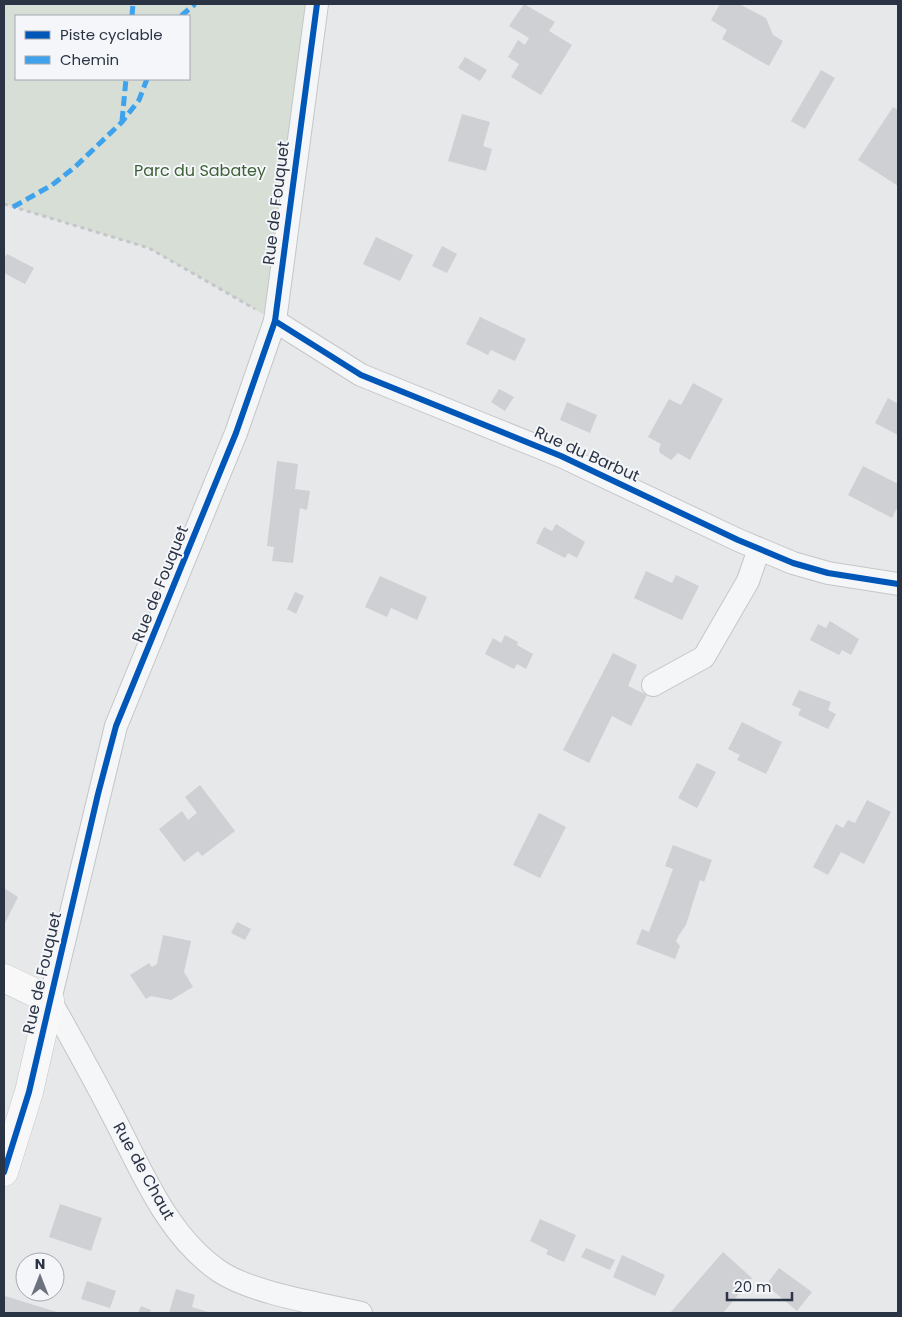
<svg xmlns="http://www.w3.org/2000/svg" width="902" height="1317" font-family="Poppins,sans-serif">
<rect width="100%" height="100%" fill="#e6e8ea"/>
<!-- green -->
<path fill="#d6ded6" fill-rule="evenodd" d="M 4,4 L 317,4 L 275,321 L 149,248 L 4,204 ZM 16,16 L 189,16 L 189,79 L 16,79 Z"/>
<!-- building -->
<g fill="#ced0d3">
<polygon points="524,4 555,22 549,31 572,45 541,95 511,77 519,64 508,57 518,40 525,45 529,38 509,26"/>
<polygon points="720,4 739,4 766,18 773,35 783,41 769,66 722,39 727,30 711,20"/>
<polygon points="465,57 487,70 480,81 458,68"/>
<polygon points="821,70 835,78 805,129 791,121"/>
<polygon points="893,107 898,110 898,186 858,160"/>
<polygon points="462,114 490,122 483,146 492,149 486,171 448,161"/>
<polygon points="376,237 413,255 400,281 363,264"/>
<polygon points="442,246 457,254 447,273 432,266"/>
<polygon points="7,254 34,268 25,284 4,273 4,259"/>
<polygon points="480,317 526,339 515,361 491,350 488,355 466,344"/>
<polygon points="693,383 723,399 690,460 678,453 671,460 660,453 659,449 661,444 648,437 669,399 681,405"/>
<polygon points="499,389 514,397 505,411 491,402"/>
<polygon points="888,398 898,404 898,435 875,423"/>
<polygon points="567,402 597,415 590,433 560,420"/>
<polygon points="277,461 298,464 295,489 310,491 307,510 300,508 293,563 272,561 274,547 267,546"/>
<polygon points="863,466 898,484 898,506 892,518 848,495"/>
<polygon points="556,524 585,542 577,558 568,553 565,558 536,543 544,527 552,531"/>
<polygon points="646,571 672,583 676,575 699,586 682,620 634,598"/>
<polygon points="380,576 427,597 417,620 391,608 387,617 365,607"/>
<polygon points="295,592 304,596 296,614 287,609"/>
<polygon points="830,621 859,639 851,655 842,650 839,655 810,640 818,624 826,628"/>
<polygon points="505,635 518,642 517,645 533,654 526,669 517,664 514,669 485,654 493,638 501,643"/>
<polygon points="613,653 637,665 628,686 647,695 631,726 612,716 589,763 563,750"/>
<polygon points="799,690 831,702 828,710 836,714 828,729 798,715 801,709 792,705"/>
<polygon points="742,722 782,742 766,774 737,760 740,755 728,749"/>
<polygon points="697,763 716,772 697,808 678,798"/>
<polygon points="200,785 235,831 202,856 198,851 184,862 159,829 182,811 188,820 197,813 185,797"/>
<polygon points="867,800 891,812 864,864 841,852 828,875 813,867 836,824 843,828 848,820 855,823"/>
<polygon points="539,813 566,827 540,878 513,865"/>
<polygon points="673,845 712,860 704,882 700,880 686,925 679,935 676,941 680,946 675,959 636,944 642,929 649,932 666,888 673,869 665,866"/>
<polygon points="4,888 18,897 4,925"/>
<polygon points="237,922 251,929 245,940 231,933"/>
<polygon points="163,935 191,941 184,972 193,987 171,1000 151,996 146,999 130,975 149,963 152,967 157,964"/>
<polygon points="60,1204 102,1218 91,1251 49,1237"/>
<polygon points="540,1219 576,1235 564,1262 546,1254 548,1250 530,1241"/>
<polygon points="586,1248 615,1260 610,1270 581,1257"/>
<polygon points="723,1252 752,1278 723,1313 670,1313"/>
<polygon points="622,1255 665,1275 655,1296 613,1277"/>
<polygon points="779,1268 812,1292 797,1311 766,1285"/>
<polygon points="87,1281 116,1291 110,1308 81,1299"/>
<polygon points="176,1289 195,1295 192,1307 211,1313 169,1313"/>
<polygon points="5,1296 60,1313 4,1313"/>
<polygon points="141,1306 151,1310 150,1313 138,1313"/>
</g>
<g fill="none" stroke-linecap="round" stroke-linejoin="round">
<!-- street casing -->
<g stroke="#c4c6c8" stroke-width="24">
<g id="street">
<path d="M 317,4 L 275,321 L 236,433 L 116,726 L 50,1000 C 70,1036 91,1073 110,1110 C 140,1166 165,1234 219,1271 C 251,1293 322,1304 361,1313"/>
<polyline points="275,321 361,375 561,456 738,540 793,563 828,573 898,584"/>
<polyline points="653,685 704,657 748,581 759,549"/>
</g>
</g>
<!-- secondary casing -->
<g stroke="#c4c6c8" stroke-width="29">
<polyline id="secondary" points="4,978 50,1000 29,1092 4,1172"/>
</g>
<!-- path -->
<polyline stroke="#c5c6ca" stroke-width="3" stroke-dasharray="4 4" stroke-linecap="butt" points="4,204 149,248 255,309"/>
<!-- street -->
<use href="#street" stroke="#f5f6f7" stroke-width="22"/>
<!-- secondary -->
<use href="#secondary" stroke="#f8f8f8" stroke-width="28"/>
<!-- quiet -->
<g stroke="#3ea3ec" stroke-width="5" stroke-dasharray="10 5" stroke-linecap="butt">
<polyline points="132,16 133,4"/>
<polyline points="181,16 195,4"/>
<polyline points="122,121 126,79"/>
<polyline points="13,207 52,185 75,167 122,122 139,100 147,79"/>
</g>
<!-- cycleway casing -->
<g stroke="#f4f6f9" stroke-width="9">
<g id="cycleway">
<polyline points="275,321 361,375 561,456 738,540 793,563 828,573 898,584"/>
<polyline points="4,1172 29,1092 98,794 116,726 236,433 275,321 317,4"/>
</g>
</g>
<!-- cycleway -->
<use href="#cycleway" stroke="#0057b8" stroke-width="6"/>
</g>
<g text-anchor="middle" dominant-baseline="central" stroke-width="4" stroke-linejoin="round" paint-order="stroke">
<!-- park labels -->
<g font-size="16" fill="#3f6138" stroke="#f4f6f9">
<text x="200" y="170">Parc du Sabatey</text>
</g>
<!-- street labels -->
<g font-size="16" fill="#2b3445" stroke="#f4f6f9">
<text transform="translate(276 203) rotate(-83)">Rue de Fouquet</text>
<text transform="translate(587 454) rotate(24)">Rue du Barbut</text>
<text transform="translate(160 584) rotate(-68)">Rue de Fouquet</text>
<text transform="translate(42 973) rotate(-77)">Rue de Fouquet</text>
<text transform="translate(144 1171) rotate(61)">Rue de Chaut</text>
</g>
</g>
<!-- border -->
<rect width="902" height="1317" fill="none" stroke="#2b3445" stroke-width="10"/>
<!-- legend -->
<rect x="15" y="15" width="175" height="65" fill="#f4f6f9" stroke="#a4a8b1"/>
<rect x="25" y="31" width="25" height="8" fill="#0057b8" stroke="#a4a8b1"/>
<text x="60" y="40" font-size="15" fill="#2b3445">Piste cyclable</text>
<rect x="25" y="56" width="25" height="8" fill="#3ea3ec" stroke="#a4a8b1"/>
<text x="60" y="65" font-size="15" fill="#2b3445">Chemin</text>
<!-- north arrow -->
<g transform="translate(40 1277)"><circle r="24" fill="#f4f6f9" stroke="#a4a8b1"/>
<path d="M0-4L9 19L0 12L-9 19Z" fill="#6c737f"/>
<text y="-8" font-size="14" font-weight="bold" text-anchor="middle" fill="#2b3445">N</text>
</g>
<!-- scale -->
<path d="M727 1292v8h65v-8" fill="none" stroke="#2b3445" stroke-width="2.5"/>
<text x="734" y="1292" font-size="15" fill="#2b3445" stroke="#f4f6f9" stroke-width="4" paint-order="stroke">20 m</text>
</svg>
